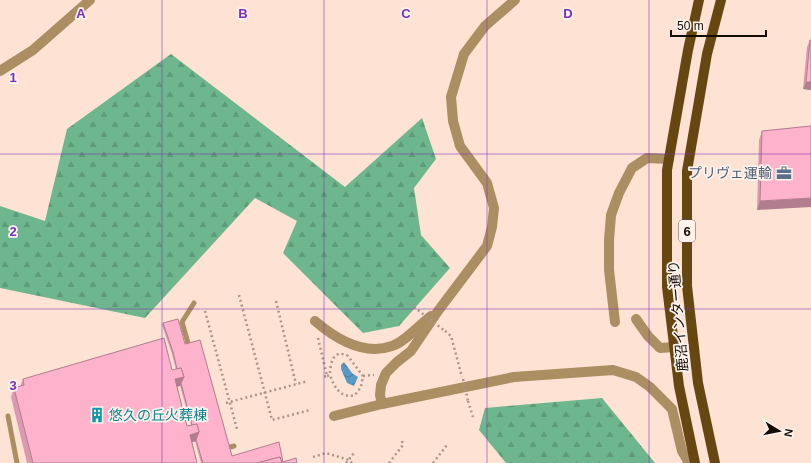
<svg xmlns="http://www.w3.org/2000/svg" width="811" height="463" font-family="Helvetica,'Noto Sans JP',sans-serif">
<defs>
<pattern id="forest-firs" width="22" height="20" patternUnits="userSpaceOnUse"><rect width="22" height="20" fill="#6eb68d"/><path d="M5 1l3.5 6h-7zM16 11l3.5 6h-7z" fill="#5e9b78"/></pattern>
<pattern id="water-waves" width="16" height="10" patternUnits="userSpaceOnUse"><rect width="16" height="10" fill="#579ac6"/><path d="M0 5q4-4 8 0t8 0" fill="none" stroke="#477c9f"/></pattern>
</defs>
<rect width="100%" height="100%" fill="#fee2d4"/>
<!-- forest -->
<g fill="url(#forest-firs)">
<polygon points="171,54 345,187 422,118 436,159 414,188 421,235 450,268 399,326 363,333 283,253 297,221 255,198 145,318 0,288 0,206 45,221 67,129"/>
<polygon points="602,398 655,463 506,463 479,430 485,408"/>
</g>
<!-- water -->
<polygon fill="url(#water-waves)" points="344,362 352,373 358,377 354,386 347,383 341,369 341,365"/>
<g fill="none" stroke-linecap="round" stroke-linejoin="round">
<!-- path -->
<g stroke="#a9958a" stroke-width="2.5" stroke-dasharray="2 3" stroke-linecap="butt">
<polyline points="239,295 272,420 310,410"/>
<polyline points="276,301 296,384"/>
<polyline points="205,311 237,429"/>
<polyline points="445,331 451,336 462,377"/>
<polyline points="318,338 327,376 323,377"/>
<path d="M 327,376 L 330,375 C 334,387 341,399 355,395 L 361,387 L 363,376 L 348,356 C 333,348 330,364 330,375"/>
<polyline points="363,376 374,375"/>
<polyline points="468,401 473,417"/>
<polyline points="226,403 308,381"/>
<polyline points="313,457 326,453 349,460 352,463"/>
<polyline points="346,463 354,453"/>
<polyline points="389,463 403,445 402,441"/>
<polyline points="433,463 447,445"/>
</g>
<!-- service -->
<g stroke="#ab8e62" stroke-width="5">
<polyline points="190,350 182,322 194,303"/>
<polyline points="8,416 17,463"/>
<polyline points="223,449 234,446"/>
</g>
<!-- minor -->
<g stroke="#ab8e62" stroke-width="10">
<polyline points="0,71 33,50 90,0"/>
<polyline points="636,319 648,336 660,348 674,347"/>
<path d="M 315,321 C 336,339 364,356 392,346 C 405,342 419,325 431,316"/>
<polyline points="615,322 609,270 609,240 611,215 619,193 632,168 647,158 669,159"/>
<polyline points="382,404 380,395 381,385 386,373 397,362 411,351 438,311 487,246 492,227 494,208 487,183 460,146 453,121 451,97 464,54 485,26 515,0"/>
<polyline points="334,416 382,404 514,377 613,370 636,377 650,387 672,409 682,451 689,463"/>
</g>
<!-- primary -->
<g stroke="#664712" stroke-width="10">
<polyline points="695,463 679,386 667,287 667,170 688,50 699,0"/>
<polyline points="715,463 698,383 687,286 687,171 707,54 721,0"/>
</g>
<!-- path-bridge -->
<g stroke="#a9958a" stroke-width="2.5" stroke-dasharray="2 3" stroke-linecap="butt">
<polyline points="410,304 445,331"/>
<polyline points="463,379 468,401"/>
</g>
</g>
<!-- wall -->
<g fill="#db99af" fill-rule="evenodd">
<polygon points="810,40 811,90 803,89 807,47"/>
<polygon points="811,126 757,210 759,140 762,131"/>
<path d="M 163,323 L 185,344 L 232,456 L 297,463 L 201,463 L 195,441 L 192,442 L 197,463 L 27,463 L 11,397 L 14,388 L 20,387 L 23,379 L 172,370 L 176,370 L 172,354 L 162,325 ZM 177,386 L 180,386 L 191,425 L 187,426 Z"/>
</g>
<!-- shaded-wall -->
<g fill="#b27d8f">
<polygon points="806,82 811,82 811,90 803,89"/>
<polygon points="811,198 811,207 757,210 760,201"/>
<polygon points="184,377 180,386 171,388 175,379"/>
<polygon points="199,432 196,441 186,444 190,435"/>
</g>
<!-- building -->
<g fill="#ffb2cc" stroke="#b27d8f">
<polygon points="810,40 811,40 811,82 806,82"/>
<polygon points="811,126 811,198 760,201 762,131"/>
<polygon points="178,319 185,344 200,340 232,456 279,442 283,462 296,458 297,463 282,463 280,457 257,463 203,463 196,440 199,432 197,424 192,425 181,383 184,377 181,368 177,369 173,352 163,323"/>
<polygon points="164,338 172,370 181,368 184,377 175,379 187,426 197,424 199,432 190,435 197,463 33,463 14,388 24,385 23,379"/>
<polygon points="280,457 282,463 257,463"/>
</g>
<!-- grid -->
<path fill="none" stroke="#7b2cbf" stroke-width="1" stroke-opacity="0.55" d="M 162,0 L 162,463M 324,0 L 324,463M 487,0 L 487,463M 649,0 L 649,463M 0,154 L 811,154M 0,309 L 811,309"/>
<!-- icons -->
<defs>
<g id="office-bare" transform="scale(1.2)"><path d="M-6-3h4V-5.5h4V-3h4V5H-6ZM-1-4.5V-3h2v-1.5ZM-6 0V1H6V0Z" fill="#5c6f8a" stroke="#fef3ed" stroke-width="2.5" paint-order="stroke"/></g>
<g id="building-bare" transform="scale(1.2)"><path d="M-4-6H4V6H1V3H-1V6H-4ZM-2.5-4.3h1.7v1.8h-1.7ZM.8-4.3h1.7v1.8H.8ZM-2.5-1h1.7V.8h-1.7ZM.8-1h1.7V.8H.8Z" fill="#0f9aa8" stroke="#fef3ed" stroke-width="2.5" paint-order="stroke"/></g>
</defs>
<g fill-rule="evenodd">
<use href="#office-bare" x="784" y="173"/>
<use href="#building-bare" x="97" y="415"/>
</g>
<g text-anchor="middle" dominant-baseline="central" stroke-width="3.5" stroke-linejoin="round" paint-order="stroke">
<!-- shield labels -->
<rect fill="#fef3ed" stroke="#5a514c" stroke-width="1" x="679" y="220" width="16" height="22" rx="3"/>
<g font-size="13" font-weight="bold" fill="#140c07">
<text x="687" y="231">6</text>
</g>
<!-- service labels -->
<g font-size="14" fill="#4e5e75" stroke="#fef3ed" text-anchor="end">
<text x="772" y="173">プリヴェ運輸</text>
</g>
<!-- street labels -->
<g font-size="14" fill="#140c07" stroke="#fef3ed">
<text transform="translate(678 316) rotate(-95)">鹿沼インター通り</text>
</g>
<!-- culture labels -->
<g font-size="14" fill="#0d838f" stroke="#fef3ed" text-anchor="start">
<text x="109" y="415">悠久の丘火葬棟</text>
</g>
</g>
<g font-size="13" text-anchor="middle" font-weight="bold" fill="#7b2cbf" stroke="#fef3ed" stroke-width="3.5" stroke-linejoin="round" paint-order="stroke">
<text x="81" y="18">A</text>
<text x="243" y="18">B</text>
<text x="406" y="18">C</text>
<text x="568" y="18">D</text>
<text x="13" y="82">1</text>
<text x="13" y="236">2</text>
<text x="13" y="390">3</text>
</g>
<!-- north arrow -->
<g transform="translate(779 431) rotate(100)" stroke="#fef3ed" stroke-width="3" paint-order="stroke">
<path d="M0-3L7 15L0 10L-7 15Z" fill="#140c07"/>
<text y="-6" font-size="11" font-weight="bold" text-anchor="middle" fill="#140c07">N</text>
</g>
<!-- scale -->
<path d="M671 30v6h95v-6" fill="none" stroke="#140c07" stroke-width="2"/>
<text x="677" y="30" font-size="12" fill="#140c07" stroke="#fef3ed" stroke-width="3" paint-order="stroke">50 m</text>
</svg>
